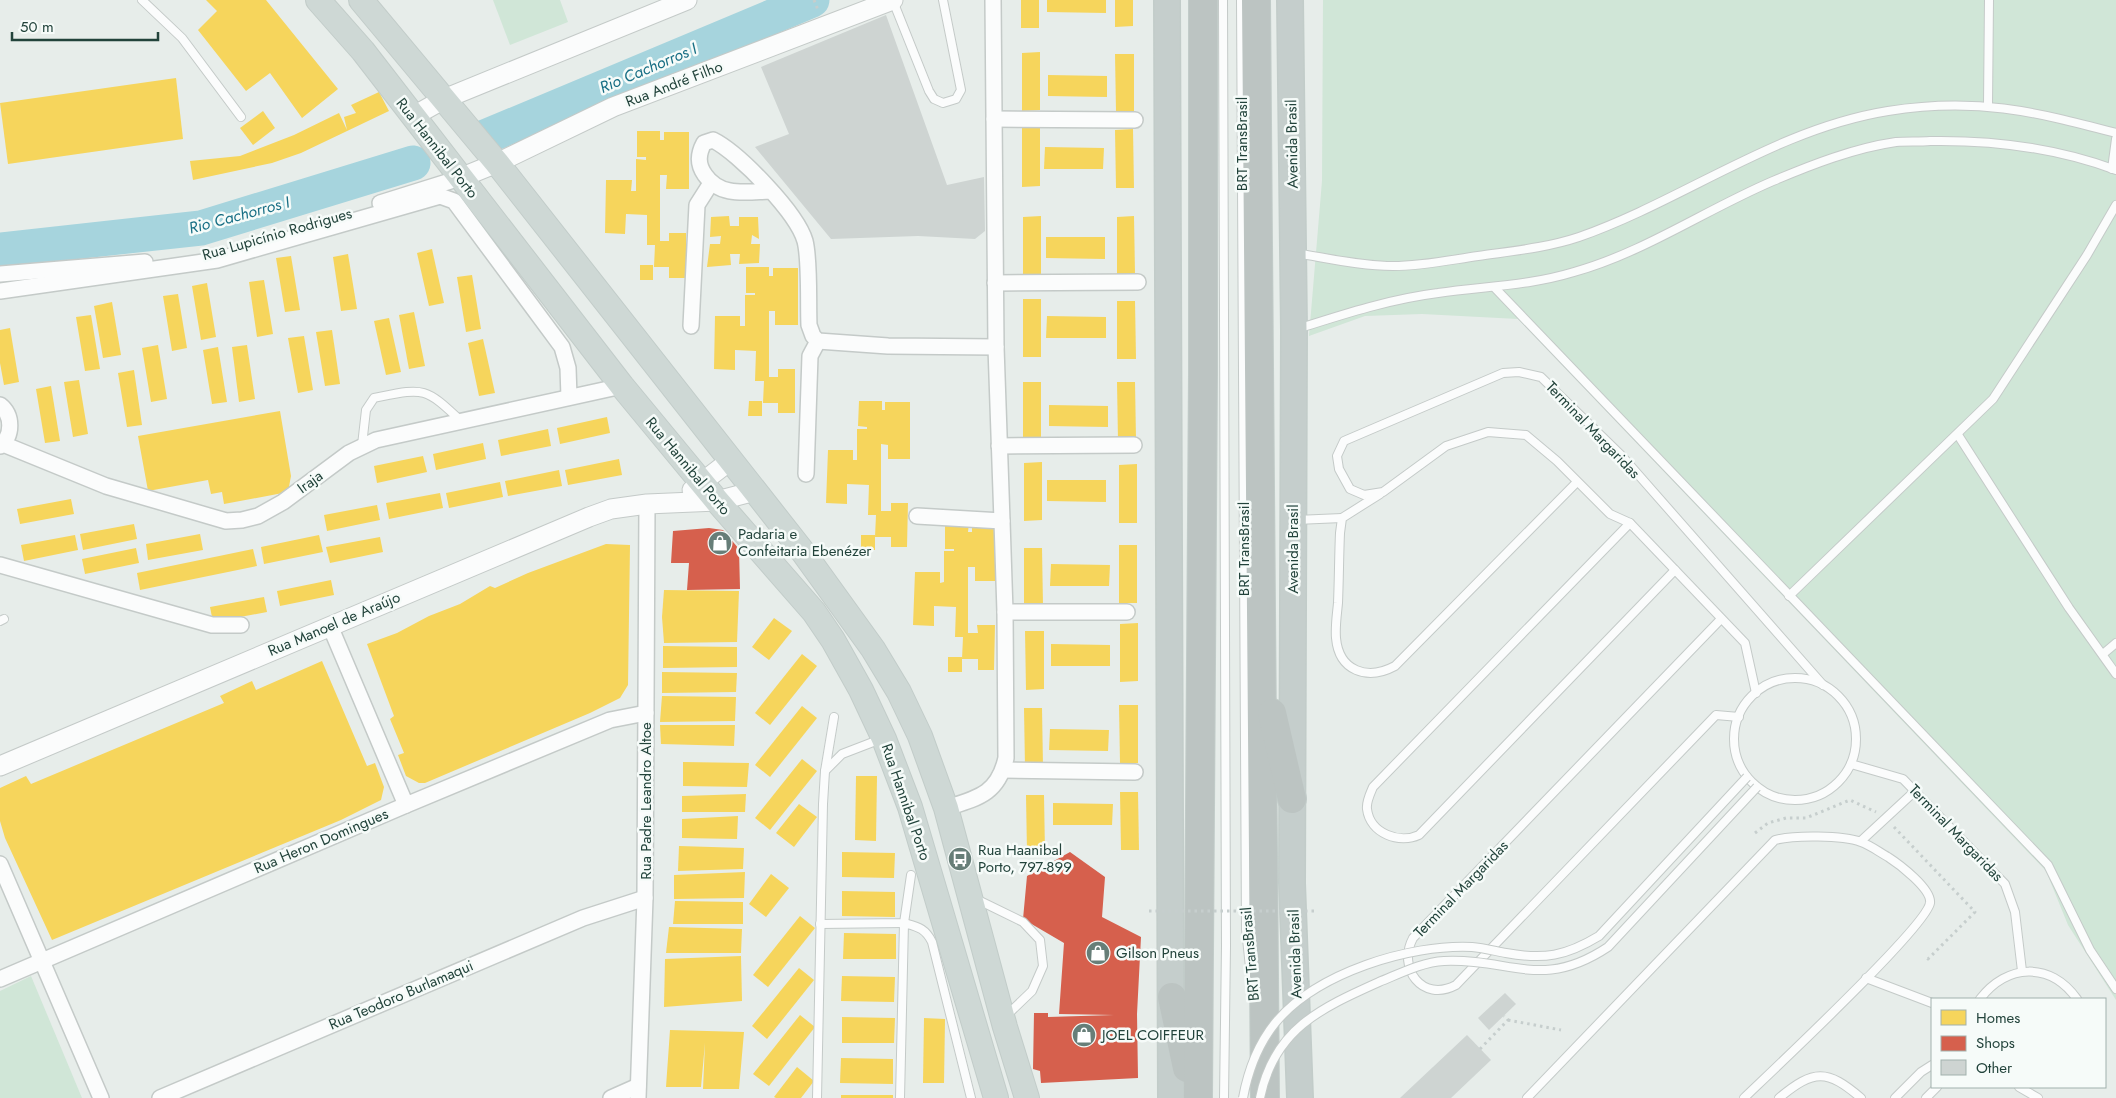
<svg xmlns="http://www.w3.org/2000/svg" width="2116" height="1098" font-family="Jost,sans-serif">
<rect width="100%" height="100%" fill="#e7edea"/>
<!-- green -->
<g fill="#d0e6d7">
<polygon points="493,0 560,0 568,22 510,45"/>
<polygon points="1323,0 2116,0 2116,1000 2068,925 2046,871 1518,319 1422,314 1365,316 1309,336 1322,181"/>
<polygon points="31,976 82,1098 0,1098 0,991"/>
</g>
<!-- homes -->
<g fill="#f6d55c">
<polygon points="206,0 266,0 338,89 302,118 270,73 246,91 198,30 217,11"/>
<rect x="1021" y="0" width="18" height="28"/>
<polygon points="1047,0 1106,0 1106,13 1047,12"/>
<polygon points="1115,0 1133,0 1133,26 1115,27"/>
<polygon points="1040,52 1040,110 1022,111 1022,53"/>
<polygon points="1115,54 1134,54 1134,112 1116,112"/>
<polygon points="1048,75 1107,76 1107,97 1048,96"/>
<polygon points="176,78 183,139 8,164 0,103"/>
<polygon points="379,92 389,111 301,153 272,163 193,180 190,161 240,156 294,135 339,113 347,130 344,117 356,113 351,105"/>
<polygon points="263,111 275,128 253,145 240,128"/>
<polygon points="1022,128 1040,128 1040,186 1022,187"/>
<polygon points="1133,129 1134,188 1116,188 1115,130"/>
<polygon points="637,131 660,131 660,140 664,140 664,132 689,132 689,189 666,189 667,175 660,175 660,241 669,241 669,233 686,233 686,278 669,278 669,267 654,267 655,245 647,245 647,215 626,214 625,234 605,233 606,180 632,180 631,191 636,191 636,159 646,160 646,157 637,157"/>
<polygon points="1045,147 1104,148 1103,169 1044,169"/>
<polygon points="729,216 730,226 739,226 739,217 758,217 759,239 752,235 751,244 760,244 759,263 739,264 740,254 730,254 731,265 707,267 710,244 720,244 721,236 710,237 711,217"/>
<polygon points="1041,216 1041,275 1023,275 1023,217"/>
<polygon points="1134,216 1135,274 1117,275 1117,217"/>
<polygon points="1046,237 1105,237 1105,259 1046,258"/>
<polygon points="432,249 444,303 429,306 417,253"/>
<polygon points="348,254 357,309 341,311 333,257"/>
<polygon points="291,256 300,310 285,312 276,258"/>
<rect x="640" y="265" width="13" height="15"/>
<polygon points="746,267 769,267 769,276 773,276 773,268 798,268 798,325 775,325 775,311 769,311 769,377 778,377 778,369 795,369 795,413 778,413 778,403 763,403 764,381 755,381 756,351 735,350 735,370 714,369 715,316 740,316 740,326 745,326 745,295 755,295 755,293 746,293"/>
<polygon points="472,275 481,329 466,332 457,277"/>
<polygon points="264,280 273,334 257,337 249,282"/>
<polygon points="207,283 216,337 201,340 192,286"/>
<polygon points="178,294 187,348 172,351 163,296"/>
<rect x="1023" y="299" width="18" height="58"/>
<polygon points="1117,301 1135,301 1136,359 1117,359"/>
<polygon points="112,302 121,355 103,358 94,306"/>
<polygon points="414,312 425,366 409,369 399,315"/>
<polygon points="91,315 100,369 85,371 76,317"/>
<polygon points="1047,316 1106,317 1106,338 1046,338"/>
<polygon points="389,318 401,372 386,375 374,321"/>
<polygon points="10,328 19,382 4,385 0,363 0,330"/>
<polygon points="332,330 340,384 325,386 316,332"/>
<polygon points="304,336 313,390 298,393 288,338"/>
<polygon points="483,339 495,393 479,396 468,343"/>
<polygon points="158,345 167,399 151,402 142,348"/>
<polygon points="247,345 255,399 239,402 232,347"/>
<polygon points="218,347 227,402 212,404 203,350"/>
<polygon points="134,370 142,425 127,427 118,373"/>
<polygon points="79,380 88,434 73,437 64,382"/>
<rect x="1023" y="382" width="18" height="58"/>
<polygon points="1117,382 1135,382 1136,440 1118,441"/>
<polygon points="51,386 60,441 45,443 36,389"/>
<polygon points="749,401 762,401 762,416 748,416"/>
<polygon points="859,401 882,401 882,410 885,410 885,402 910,402 910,459 888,459 888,445 881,444 881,511 891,511 891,503 908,503 907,547 891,547 891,537 875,537 876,515 868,515 869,485 847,484 847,504 826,503 828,450 853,450 853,460 857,460 857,429 867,429 867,427 858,426"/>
<polygon points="1049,405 1108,406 1108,427 1049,426"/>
<polygon points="280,411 291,476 288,492 224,504 222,492 211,494 208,480 148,491 138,436"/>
<polygon points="607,417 610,433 560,444 557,428"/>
<polygon points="548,429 551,446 501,456 498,440"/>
<polygon points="483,443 486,459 436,470 433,454"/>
<polygon points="423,456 427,472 377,483 374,466"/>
<polygon points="619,459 622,475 568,485 565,470"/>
<polygon points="1042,462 1042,520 1024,521 1024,463"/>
<polygon points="1137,464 1137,523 1119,523 1119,465"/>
<polygon points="559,470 562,486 508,496 505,481"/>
<polygon points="1047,480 1106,480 1106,502 1047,501"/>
<polygon points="500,482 503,497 449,508 446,493"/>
<polygon points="440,493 443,508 389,519 386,503"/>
<polygon points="71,499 74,514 20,524 17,509"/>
<polygon points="377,505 380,520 327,531 324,515"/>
<polygon points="945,523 969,523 968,532 972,532 972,524 997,524 997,581 975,581 975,567 968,567 968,633 978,633 977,625 995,625 994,670 978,670 978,659 962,659 963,637 955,637 956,607 934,606 934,626 913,625 915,572 940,572 940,583 944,582 944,551 954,551 954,549 945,549"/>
<polygon points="134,524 137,539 83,550 80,534"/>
<polygon points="200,534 203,550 148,560 146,544"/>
<polygon points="75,535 78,550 24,561 21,545"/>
<polygon points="319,535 323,552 264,564 261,547"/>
<rect x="861" y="535" width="14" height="15"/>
<polygon points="380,537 383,552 330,563 326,547"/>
<polygon points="606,544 630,545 628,685 620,698 590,713 425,783 419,783 406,776 398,755 404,753 390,719 394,716 367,644 397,633 429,616 460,604 490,586 495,588 528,573"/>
<rect x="1119" y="545" width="18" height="58"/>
<polygon points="136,548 139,563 85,574 82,559"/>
<polygon points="1024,548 1042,548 1043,606 1024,606"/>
<polygon points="253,549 257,566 140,590 137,573"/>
<polygon points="1051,564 1110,565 1109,586 1050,586"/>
<polygon points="331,580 334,595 280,606 277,591"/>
<polygon points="664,590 739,591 737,642 664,643 662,617"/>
<polygon points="264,597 267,612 213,622 210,607"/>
<polygon points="774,618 792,631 769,660 752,647"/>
<polygon points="1138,623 1138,681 1120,682 1120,624"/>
<polygon points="1025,631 1044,631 1044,689 1026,690"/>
<polygon points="1051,644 1110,645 1110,666 1051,666"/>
<polygon points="663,646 737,647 737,667 663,668"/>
<polygon points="802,654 817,666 770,725 755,713"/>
<rect x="948" y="657" width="14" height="15"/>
<polygon points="322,661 367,766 375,763 384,787 381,800 341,820 52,940 5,838 0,821 0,788 26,776 31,784 224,703 220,696 252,681 256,690"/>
<polygon points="662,672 737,673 736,692 662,693"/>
<polygon points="662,696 736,697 735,721 660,722"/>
<polygon points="1119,705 1138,705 1138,763 1120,763"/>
<polygon points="802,706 817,718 770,777 755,765"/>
<polygon points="1024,708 1042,708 1043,766 1025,767"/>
<polygon points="660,725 735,725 734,746 661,744"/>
<polygon points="1050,729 1109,730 1108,751 1049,750"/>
<polygon points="802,759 817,771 770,830 755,818"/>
<polygon points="683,762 749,763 747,787 683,786"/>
<polygon points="856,776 877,776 876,841 855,840"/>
<polygon points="1120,792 1138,792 1139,850 1121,850"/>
<polygon points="746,794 745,812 682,812 682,796"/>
<polygon points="1026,795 1044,795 1045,853 1027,853"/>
<polygon points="1053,803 1113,804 1112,825 1053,825"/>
<polygon points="799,804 817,817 794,847 776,833"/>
<polygon points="738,816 737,839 682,838 682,819"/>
<polygon points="679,846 744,848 743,869 678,871"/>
<polygon points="842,852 895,853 894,878 842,877"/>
<polygon points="745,872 744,898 674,899 674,875"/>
<polygon points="771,874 789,888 766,917 749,904"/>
<polygon points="842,891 895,892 895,917 842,916"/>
<polygon points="675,901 743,902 743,924 673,924"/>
<polygon points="800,916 815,928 768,987 753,975"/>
<polygon points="669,927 742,929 741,953 666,953"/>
<polygon points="844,933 896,934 896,959 843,959"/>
<polygon points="741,956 742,1001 664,1007 665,959"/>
<polygon points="799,968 814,980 767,1039 752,1026"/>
<polygon points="842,976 895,977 894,1002 841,1001"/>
<polygon points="800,1015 815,1027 769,1086 753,1074"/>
<polygon points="842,1017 895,1018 894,1043 842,1043"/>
<polygon points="924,1018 945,1019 944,1083 923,1083"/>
<polygon points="670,1030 744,1032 739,1089 703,1089 705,1043 701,1087 666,1087"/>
<polygon points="841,1058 893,1059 893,1084 840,1083"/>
<polygon points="797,1067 814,1081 801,1098 776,1098 774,1097"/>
<rect x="841" y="1095" width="52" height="3"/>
</g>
<!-- shops -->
<g fill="#d6604d">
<polygon points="709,528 723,530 739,549 740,589 687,590 689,563 671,563 673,531"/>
<polygon points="1070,852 1105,877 1102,917 1141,937 1137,1014 1138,1078 1041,1083 1040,1071 1033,1069 1034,1013 1048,1013 1048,1017 1114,1015 1059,1014 1064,943 1023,919 1027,876"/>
</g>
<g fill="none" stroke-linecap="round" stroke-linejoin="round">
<!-- river -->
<g stroke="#a6d4dd" stroke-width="35">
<polyline points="485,137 812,0"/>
<polyline points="0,250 201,228 413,163"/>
</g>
</g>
<!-- building -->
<g fill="#ced4d2">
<polygon points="886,15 947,185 984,177 985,231 975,239 918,236 831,239 755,147 789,134 761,67"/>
<polygon points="1505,993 1516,1004 1489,1030 1478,1018"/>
<polygon points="1467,1035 1491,1060 1451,1098 1400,1098"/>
</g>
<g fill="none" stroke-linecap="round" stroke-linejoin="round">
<!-- service casing -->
<g stroke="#c4cac8" stroke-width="10">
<g id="service">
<polyline points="142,0 182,38 241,117"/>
<polyline points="1223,0 1226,946 1224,1098"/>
<polyline points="1241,0 1246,929 1251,977"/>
<polyline points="893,1 929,91 934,99 943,103 956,99 961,90 943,0"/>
<polyline points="1988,105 1989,0"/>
<polyline points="2112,169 2116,139"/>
<path d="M 1295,253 C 1327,258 1361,266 1393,266 C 1422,266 1450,260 1478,256 C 1512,251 1546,248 1579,237 C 1684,200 1776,129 1888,111 C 1975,97 2033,111 2116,133"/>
<polyline points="1495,288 2048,865 2090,950 2116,989"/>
<path d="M 1297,329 C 1344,314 1390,299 1438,293 C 1485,286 1528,286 1574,272 C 1645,252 1705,210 1773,181 C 1811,165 1854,148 1896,142 C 1907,141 1919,142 1930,141 C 1993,140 2057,148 2116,170"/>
<polyline points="1958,435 2069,608 2116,674"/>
<path d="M 362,445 L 366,410 L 374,398 C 424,388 424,386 461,421"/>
<path d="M 1380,494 L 1342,518 L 1340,533 C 1339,556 1339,579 1338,603 C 1337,614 1335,626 1336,638 C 1339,671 1367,681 1395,666 L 1577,482"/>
<polyline points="1296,520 1342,518"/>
<path d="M 1630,523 L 1373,787 C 1370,794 1366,802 1367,809 C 1370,834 1400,844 1419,835 L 1675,570"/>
<polyline points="1789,596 1993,399 2087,255 2116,205"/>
<path d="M 1721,619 L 1413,938 C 1397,968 1422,1003 1456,985 L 1716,715 L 1739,717"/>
<polyline points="0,621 4,619"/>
<polyline points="2103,654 2116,643"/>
<circle cx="1795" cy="739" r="61"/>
<polyline points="1756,693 1745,643 1630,523 1610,514 1557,461 1526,435 1488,432 1446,446 1383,492 1364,495 1350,489 1339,469 1337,456 1344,441 1503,373 1519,372 1541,377 1621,455 1823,685"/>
<polyline points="1851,764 1903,779 2005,884 2015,912 2022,971"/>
<polyline points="825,771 834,717"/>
<polyline points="1861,841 1915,791"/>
<polyline points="976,899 1023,922 1040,940 1043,966 1032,991 1006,1016"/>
<polyline points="820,924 904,923 911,875"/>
<polyline points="1866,978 1932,1003"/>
<path d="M 1980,999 C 2007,964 2050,961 2077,999"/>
<polyline points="2019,1087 2038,1098"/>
<polyline points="817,1098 823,804 825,771 842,754 881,739"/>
<path d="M 900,1098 L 904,923 C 918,927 925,928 932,942 L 971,1098"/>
<path d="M 1527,1098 L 1775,840 C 1793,835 1843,835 1861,842 C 1870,845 1879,852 1888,857 C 1899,864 1932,889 1930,903 C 1926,927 1772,1071 1744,1098"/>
<path d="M 1779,1098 C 1814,1069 1827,1069 1861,1098"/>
<polyline points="1895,1098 1921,1072 1932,1065"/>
<polyline points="1926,1098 1937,1087"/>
</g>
</g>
<!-- minor casing -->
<g stroke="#c4cac8" stroke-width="18">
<g id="minor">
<polyline points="994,119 1135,120"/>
<path d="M 769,191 C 745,192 720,197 705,175 C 697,164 698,154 704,143 L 713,140 C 739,153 797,213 805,241 C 810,260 808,303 809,325 L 813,336 L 818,341 L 888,346 L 996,347"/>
<polyline points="380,203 460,178"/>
<polyline points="0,274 145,262"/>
<polyline points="995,283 1138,282"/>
<polyline points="0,291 217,260 440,196 454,201 562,347 568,368 569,397"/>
<polyline points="691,326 697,205 711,183"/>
<path d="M 0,405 C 13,415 13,436 0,446"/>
<polyline points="3,444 106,486 226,521 242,520 258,516 283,502 349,453 376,440 622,386"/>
<polyline points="999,446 1134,445"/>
<polyline points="806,474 810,356 818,341"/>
<polyline points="917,516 1002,521 996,347 993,0"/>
<polyline points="0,565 212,625 241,625"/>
<polyline points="1005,612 1127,612"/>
<polyline points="330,626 406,805"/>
<polyline points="1003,770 1135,772"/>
<path d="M 946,808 C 978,798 998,794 1006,758 L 1005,612 L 1002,521"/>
<polyline points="0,864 101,1098"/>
<polyline points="0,979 406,805 610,720 646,713"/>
<polyline points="160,1098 583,918 645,898"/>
<polyline points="611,1098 638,1086"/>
<polyline points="638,1098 645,898 647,504"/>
</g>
</g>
<!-- tertiary casing -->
<g stroke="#c4cac8" stroke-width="21">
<g id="tertiary">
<polyline points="412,117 444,99 687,0"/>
<polyline points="460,178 497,163 613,107 893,0"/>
<polyline points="692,490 731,460"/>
<polyline points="0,766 589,517 611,509 647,504 717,501 755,491"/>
</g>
</g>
<!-- primary casing -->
<g stroke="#c2ccc9" stroke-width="26">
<g id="primary">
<polyline points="318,0 363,51 622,386 717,501 814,612 833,640 861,690 884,739 910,807 996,1098"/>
<polyline points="361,0 497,163 803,552 873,649 899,692 920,736 946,808 1005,1027 1027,1098"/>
</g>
</g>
<!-- trunk casing -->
<g stroke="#c2ccc9" stroke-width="28">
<g id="trunk">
<polyline points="1167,0 1171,1098"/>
<polyline points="1290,0 1294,330 1292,883 1300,1098"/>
</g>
</g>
<!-- motorway casing -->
<g stroke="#c2ccc9" stroke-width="30">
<g id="motorway">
<polyline points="1256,0 1265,1098"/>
<polyline points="1272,713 1292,799"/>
<polyline points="1172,997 1187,1068"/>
<polyline points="1198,1098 1203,374 1203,0"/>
</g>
</g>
<!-- path -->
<g stroke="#c6cecd" stroke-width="3" stroke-dasharray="2.5 4" stroke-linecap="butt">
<polyline points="814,0 818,10"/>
<polyline points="1894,827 1975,912 1928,959 1926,956"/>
<polyline points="1755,833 1768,823 1786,818 1806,818 1850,800 1876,812"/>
<polyline points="1508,1020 1561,1030"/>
<polyline points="1480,1049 1508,1020 1504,1016"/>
</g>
<!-- service -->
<use href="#service" stroke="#fbfcfc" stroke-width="8"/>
<!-- minor -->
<use href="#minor" stroke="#fbfcfc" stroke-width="15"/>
<!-- tertiary -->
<use href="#tertiary" stroke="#fbfcfc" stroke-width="19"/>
<!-- primary -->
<use href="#primary" stroke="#ced8d5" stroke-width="24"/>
<!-- trunk -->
<use href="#trunk" stroke="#c5cecc" stroke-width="25"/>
<!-- motorway -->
<use href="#motorway" stroke="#bcc4c2" stroke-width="28"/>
<!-- service-bridge casing -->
<g stroke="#c4cac8" stroke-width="10" stroke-linecap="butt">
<g id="service-bridge">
<path d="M 1243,1098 C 1248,1071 1258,1044 1276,1022 C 1317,973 1409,944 1472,947 C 1483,948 1495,951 1506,953 C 1544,960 1566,956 1599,936 L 1747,777"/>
<path d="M 1260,1098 C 1274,1029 1321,1008 1379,982 C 1399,974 1422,962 1444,961 C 1511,958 1542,991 1608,947 L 1757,787"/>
</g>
</g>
<!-- path-bridge -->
<polyline stroke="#c6cecd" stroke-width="3" stroke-dasharray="2.5 4" stroke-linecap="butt" points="1149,911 1314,911"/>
<!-- service-bridge -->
<use href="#service-bridge" stroke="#fbfcfc" stroke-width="8"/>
</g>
<!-- icons -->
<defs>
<g id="shop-disc" transform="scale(1.25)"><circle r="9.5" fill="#677e78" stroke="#f6fbf9"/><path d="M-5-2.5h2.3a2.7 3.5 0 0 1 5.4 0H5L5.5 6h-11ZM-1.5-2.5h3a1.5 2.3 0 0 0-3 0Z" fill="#fff"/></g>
<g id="bus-disc" transform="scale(1.25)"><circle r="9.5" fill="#677e78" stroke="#f6fbf9"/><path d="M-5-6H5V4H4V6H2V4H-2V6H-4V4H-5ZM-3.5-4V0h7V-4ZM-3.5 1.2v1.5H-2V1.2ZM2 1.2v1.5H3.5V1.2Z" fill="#fff"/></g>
</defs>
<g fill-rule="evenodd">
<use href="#shop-disc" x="720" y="543"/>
<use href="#bus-disc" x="960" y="859"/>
<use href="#shop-disc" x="1098" y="953"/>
<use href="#shop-disc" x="1084" y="1035"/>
</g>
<g text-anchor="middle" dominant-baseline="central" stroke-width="5" stroke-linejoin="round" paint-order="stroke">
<!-- street labels -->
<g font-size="15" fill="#22433b" stroke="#f6fbf9">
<text transform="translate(674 84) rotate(-21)">Rua André Filho</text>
<text transform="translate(1242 144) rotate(-90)">BRT TransBrasil</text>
<text transform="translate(1292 144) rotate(-91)">Avenida Brasil</text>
<text transform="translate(437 148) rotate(52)">Rua Hannibal Porto</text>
<text transform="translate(277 234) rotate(-16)">Rua Lupicínio Rodrigues</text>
<text transform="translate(1593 430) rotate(46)">Terminal Margaridas</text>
<text transform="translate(688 466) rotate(50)">Rua Hannibal Porto</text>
<text transform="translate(310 482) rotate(-36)">Iraja</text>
<text transform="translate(1244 549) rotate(-90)">BRT TransBrasil</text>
<text transform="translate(1293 549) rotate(-90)">Avenida Brasil</text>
<text transform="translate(334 624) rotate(-23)">Rua Manoel de Araújo</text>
<text transform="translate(646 801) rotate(-90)">Rua Padre Leandro Altoe</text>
<text transform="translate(906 802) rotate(71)">Rua Hannibal Porto</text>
<text transform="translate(1956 833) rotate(46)">Terminal Margaridas</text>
<text transform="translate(321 841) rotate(-23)">Rua Heron Domingues</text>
<text transform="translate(1461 889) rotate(-46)">Terminal Margaridas</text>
<text transform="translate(1250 954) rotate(-95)">BRT TransBrasil</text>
<text transform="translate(1295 954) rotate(-92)">Avenida Brasil</text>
<text transform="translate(401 995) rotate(-23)">Rua Teodoro Burlamaqui</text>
</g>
<!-- poi labels -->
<g font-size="15" fill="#22433b" stroke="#f6fbf9" text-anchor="start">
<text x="738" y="534">Padaria e<tspan x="738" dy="17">Confeitaria Ebenézer</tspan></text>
<text x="978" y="850">Rua Haanibal<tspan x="978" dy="17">Porto, 797-899</tspan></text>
<text x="1116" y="953">Gilson Pneus</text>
<text x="1102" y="1035">JOEL COIFFEUR</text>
</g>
<!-- water labels -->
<g font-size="16" font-style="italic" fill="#176e84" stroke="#f6fbf9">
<text transform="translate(648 68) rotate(-23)">Rio Cachorros I</text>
<text transform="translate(239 215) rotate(-15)">Rio Cachorros I</text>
</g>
</g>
<!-- legend -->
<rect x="1931" y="998" width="175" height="90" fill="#f6fbf9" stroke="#a1b1ad"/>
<rect x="1941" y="1010" width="25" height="15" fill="#f6d55c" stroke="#a1b1ad"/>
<text x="1976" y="1023" font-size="15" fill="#22433b">Homes</text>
<rect x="1941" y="1036" width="25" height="15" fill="#d6604d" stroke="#a1b1ad"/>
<text x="1976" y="1048" font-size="15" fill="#22433b">Shops</text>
<rect x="1941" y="1060" width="25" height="15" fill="#ced4d2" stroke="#a1b1ad"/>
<text x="1976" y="1073" font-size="15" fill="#22433b">Other</text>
<!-- scale -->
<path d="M12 32v8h146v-8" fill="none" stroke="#22433b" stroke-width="2.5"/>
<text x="20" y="32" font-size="15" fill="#22433b" stroke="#f6fbf9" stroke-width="4" paint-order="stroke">50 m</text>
</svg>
